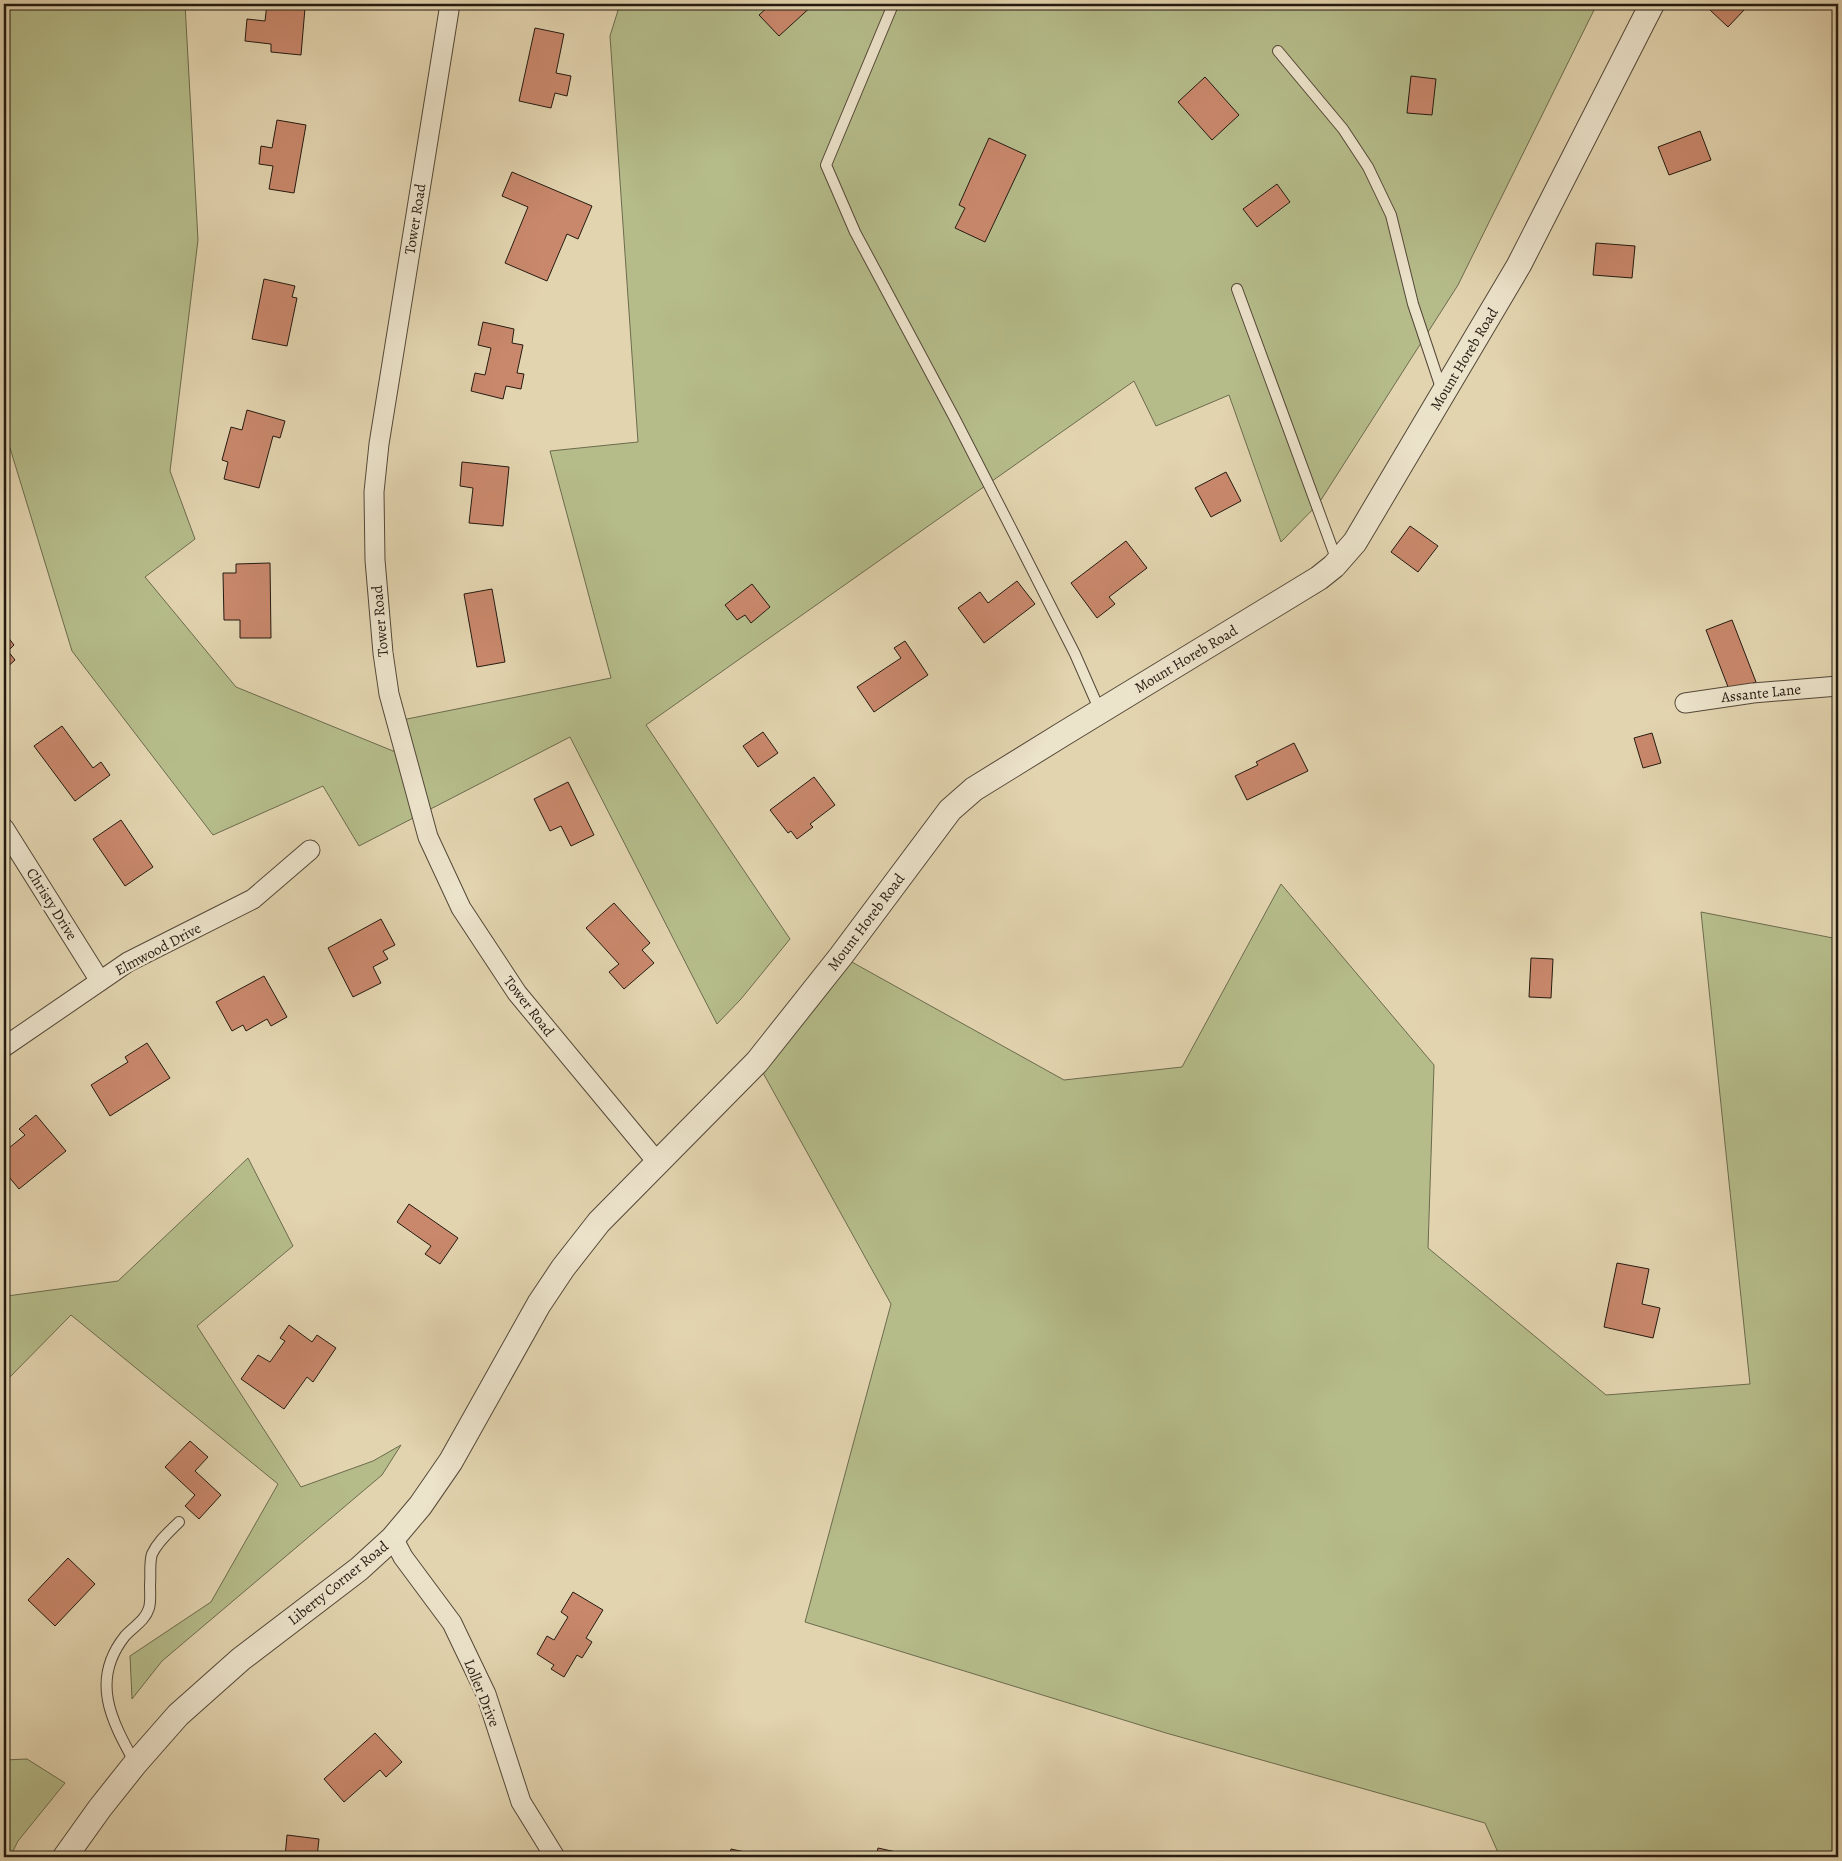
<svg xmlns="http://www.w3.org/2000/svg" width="1842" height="1861" font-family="Alegreya,serif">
<rect width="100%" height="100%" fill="#e2d4af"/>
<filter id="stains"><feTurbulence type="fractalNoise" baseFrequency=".004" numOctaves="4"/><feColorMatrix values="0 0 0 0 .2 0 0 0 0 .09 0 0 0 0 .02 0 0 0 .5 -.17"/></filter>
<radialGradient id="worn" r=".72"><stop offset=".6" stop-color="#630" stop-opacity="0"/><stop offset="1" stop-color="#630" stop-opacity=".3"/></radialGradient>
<!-- green -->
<g fill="#b5bc8a" stroke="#6c6b4d">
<polygon points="4,4 185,4 198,240 170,471 195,539 145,577 236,687 398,753 392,722 611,678 550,451 638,442 610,36 620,4 1597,4 1458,285 1319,503 1281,542 1229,395 1156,426 1134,381 646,725 790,939 741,999 717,1024 570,737 359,846 323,786 213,835 72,651 10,448 4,447"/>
<polygon points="1281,884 1434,1065 1428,1248 1606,1395 1750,1384 1701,912 1838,939 1838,1857 1500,1857 1485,1823 1166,1733 805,1622 891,1304 757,1062 841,956 1064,1080 1182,1067"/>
<polygon points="248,1158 293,1246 197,1326 301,1487 373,1461 401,1445 382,1475 162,1661 132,1699 130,1656 211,1602 278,1484 71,1315 4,1383 4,1298 7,1296 118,1281"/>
<polygon points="27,1759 65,1783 18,1841 10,1857 4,1857 4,1760"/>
</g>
<!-- building -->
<g fill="#c9886c" stroke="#241a10">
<polygon points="267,4 312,4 312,8 305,8 301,55 271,52 271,44 245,41 247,19 265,21"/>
<polygon points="771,4 814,4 779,36 759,15"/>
<polygon points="1713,4 1736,4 1744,10 1728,27 1709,9"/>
<polygon points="535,28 564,34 556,73 571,76 567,96 555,93 551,108 519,101"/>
<polygon points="1411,76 1436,79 1432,115 1407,113"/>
<polygon points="1205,77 1239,115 1212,140 1178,102"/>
<polygon points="277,120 306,125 294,193 269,189 273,166 259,164 261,146 272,148"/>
<polygon points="1700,131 1711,160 1669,175 1658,147"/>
<polygon points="989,138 1026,155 985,242 955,228 965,208 959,205"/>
<polygon points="512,172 592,206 578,239 567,234 547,281 505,263 528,207 502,196"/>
<polygon points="1277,184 1290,202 1257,227 1243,209"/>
<polygon points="1596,243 1635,246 1632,278 1593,275"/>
<polygon points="264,279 295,286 292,297 297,298 287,346 252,339"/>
<polygon points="483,322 514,329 512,343 523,345 517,373 524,374 521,389 506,386 503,399 471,391 475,373 485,375 491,348 478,345"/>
<polygon points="247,410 285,421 280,438 273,436 259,488 224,479 228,462 222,460 231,427 242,430"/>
<polygon points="462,462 509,467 503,526 469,523 473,488 460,486"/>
<polygon points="1226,472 1241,501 1211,517 1195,488"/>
<polygon points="1410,526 1438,546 1418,572 1391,552"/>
<polygon points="1126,541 1147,568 1109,597 1115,604 1097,618 1071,583"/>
<polygon points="270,563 271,638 240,638 240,620 224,620 223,573 236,573 236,564"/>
<polygon points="1017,581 1035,604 984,643 958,608 980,592 988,603"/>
<polygon points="752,584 770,607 751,623 745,615 737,620 725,605"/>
<polygon points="492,589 505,662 477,667 464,594"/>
<polygon points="1732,620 1756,682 1730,692 1706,630"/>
<polygon points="4,632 14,645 8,651 15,660 4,670"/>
<polygon points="905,641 928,675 874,712 857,687 901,658 894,648"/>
<polygon points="62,726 93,768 101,762 110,775 75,801 34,746"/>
<polygon points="763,732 778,753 758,767 743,746"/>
<polygon points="1652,733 1661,763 1643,768 1634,738"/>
<polygon points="1294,743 1308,771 1247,800 1235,776 1258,765 1256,762"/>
<polygon points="814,777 835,805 810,824 813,827 797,839 791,831 788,833 770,810"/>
<polygon points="568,782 594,835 571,846 561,826 550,831 534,799"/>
<polygon points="121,820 153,867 125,886 93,839"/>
<polygon points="614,903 650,943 642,950 654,963 624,989 609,972 619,964 586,928"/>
<polygon points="381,919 395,945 383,951 388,959 373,967 381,983 353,997 328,948"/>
<polygon points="1531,958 1553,959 1551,998 1529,997"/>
<polygon points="264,976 287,1017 271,1026 267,1019 246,1031 243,1025 232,1031 216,1002"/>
<polygon points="147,1043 170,1078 110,1116 91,1085 128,1062 125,1057"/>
<polygon points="36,1115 66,1151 19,1189 4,1171 4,1152 25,1135 19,1129"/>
<polygon points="409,1204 458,1238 440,1264 425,1254 431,1246 397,1222"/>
<polygon points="1617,1263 1649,1269 1642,1304 1660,1308 1653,1338 1604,1327"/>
<polygon points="289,1325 312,1342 317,1335 336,1348 313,1382 307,1377 284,1409 241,1379 258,1355 270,1362 285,1341 280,1338"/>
<polygon points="190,1441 208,1457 195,1471 221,1495 199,1519 185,1506 195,1495 165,1467"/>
<polygon points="68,1558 95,1584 55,1626 28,1600"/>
<polygon points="573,1592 603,1610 586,1638 592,1642 582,1658 577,1655 564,1677 551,1669 554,1665 537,1654 547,1636 554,1640 568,1617 561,1612"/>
<polygon points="375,1733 402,1762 386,1777 380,1770 344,1802 324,1779"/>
<polygon points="287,1835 319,1839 317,1857 285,1857"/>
<polygon points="878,1848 919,1857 919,1855 928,1857 876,1857"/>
<polygon points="731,1849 754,1854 754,1857 729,1857"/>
</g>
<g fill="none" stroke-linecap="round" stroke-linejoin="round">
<!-- service casing -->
<g stroke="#544838" stroke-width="12">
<g id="service">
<polyline points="892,7 826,165 855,232 954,417 1014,534 1075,654 1100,711"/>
<polyline points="1278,51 1343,129 1368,167 1391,215 1413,304 1442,391"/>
<polyline points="1237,289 1337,561"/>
<path d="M 135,1763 C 111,1720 90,1680 125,1636 C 134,1626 145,1621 149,1608 C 151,1601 150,1592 150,1585 C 151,1576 149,1563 152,1554 C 158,1541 169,1532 179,1522"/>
</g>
</g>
<!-- minor casing -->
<g stroke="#544838" stroke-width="21">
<g id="minor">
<polyline points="450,4 379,444 374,492 375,560 383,653 389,694 428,837 461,908 517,993 658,1163"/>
<polyline points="1685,703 1753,693 1838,686"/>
<polyline points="4,828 100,981"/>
<polyline points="4,1047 128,962 253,899 310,850"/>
<polyline points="393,1538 403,1557 452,1623 486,1694 521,1802 555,1857"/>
</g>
</g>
<!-- tertiary casing -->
<g stroke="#544838" stroke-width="26">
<polyline id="tertiary" points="65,1857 100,1808 135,1764 178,1715 241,1659 359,1569 393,1538 420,1506 451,1461 539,1304 563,1268 599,1222 757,1062 841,956 950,810 974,789 1063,734 1319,578 1334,566 1355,542 1519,265 1652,4"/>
</g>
<!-- service -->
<use href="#service" stroke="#ece3cb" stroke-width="10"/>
<!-- minor -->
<use href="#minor" stroke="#ece3cb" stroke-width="19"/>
<!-- tertiary -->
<use href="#tertiary" stroke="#ece3cb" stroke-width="24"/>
</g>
<g text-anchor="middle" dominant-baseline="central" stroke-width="5" stroke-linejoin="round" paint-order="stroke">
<!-- street labels -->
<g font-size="15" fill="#241a10" stroke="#ece3cb">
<text transform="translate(415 219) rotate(-81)">Tower Road</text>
<text transform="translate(1464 359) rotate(-59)">Mount Horeb Road</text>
<text transform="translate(380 621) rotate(-95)">Tower Road</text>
<text transform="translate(1186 659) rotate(-31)">Mount Horeb Road</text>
<text transform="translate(1761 693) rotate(-6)">Assante Lane</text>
<text transform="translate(52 904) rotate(58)">Christy Drive</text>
<text transform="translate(866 922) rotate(-53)">Mount Horeb Road</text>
<text transform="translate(158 949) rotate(-28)">Elmwood Drive</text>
<text transform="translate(529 1006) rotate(52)">Tower Road</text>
<text transform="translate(338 1583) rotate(-39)">Liberty Corner Road</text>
<text transform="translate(482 1693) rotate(68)">Loller Drive</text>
</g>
</g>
<!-- margin -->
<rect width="1842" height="1861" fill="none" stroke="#e2d4af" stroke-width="20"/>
<rect x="5" y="5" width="1832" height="1851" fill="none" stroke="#241a10" stroke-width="2.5"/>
<rect x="10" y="10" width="1822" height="1841" fill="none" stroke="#241a10"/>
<rect width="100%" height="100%" filter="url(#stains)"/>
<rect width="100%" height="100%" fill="url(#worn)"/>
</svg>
